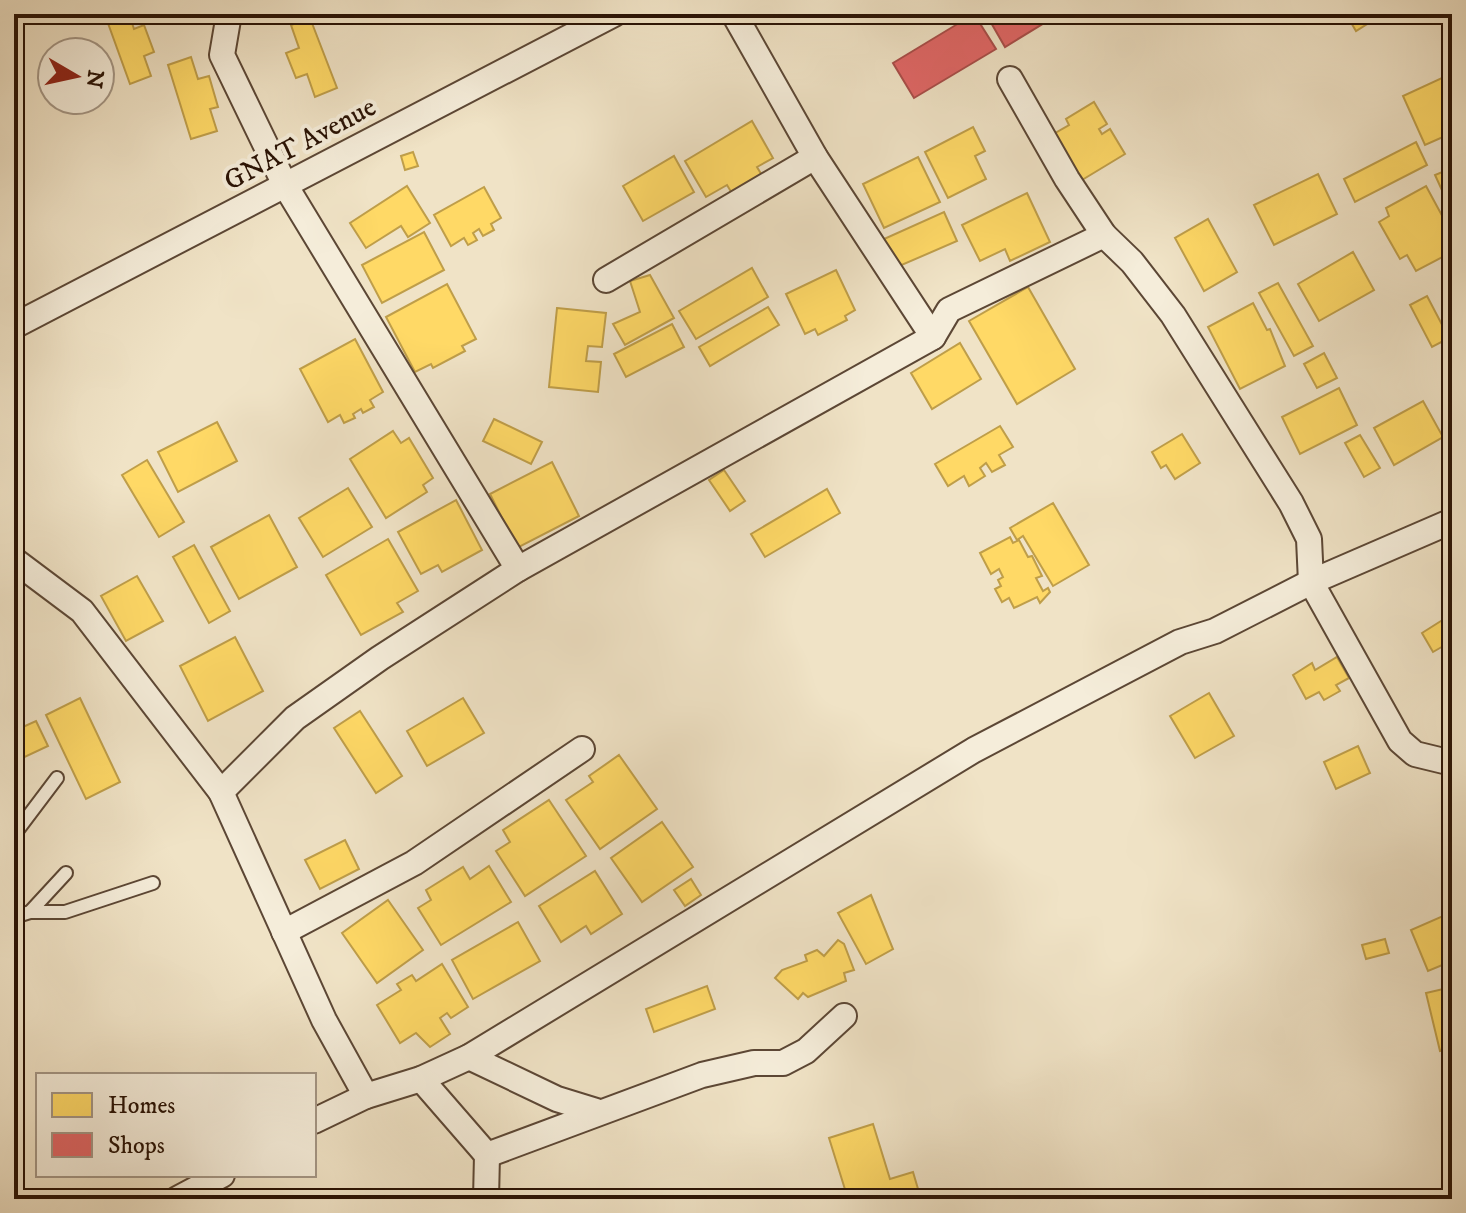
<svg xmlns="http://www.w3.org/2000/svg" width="1466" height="1213" font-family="'IM FELL DW Pica',serif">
<rect width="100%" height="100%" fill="#f0e3c6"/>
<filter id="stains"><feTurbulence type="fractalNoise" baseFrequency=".0025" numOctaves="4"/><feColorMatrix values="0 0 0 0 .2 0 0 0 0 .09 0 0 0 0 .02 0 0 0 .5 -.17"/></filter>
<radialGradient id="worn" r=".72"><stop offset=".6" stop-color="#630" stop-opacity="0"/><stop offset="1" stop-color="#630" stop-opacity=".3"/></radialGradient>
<!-- homes -->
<g fill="#ffd966" stroke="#bf9e49" stroke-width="2">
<polygon points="129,14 134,29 144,25 154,52 144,56 151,76 130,84 105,15"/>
<polygon points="1346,14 1383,14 1356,31"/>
<polygon points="310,18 337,88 315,97 307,74 296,78 286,53 299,48 291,25"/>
<polygon points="191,57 198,79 209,76 218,107 210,109 217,131 191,139 168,65"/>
<polygon points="1444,77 1447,84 1452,82 1452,133 1425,145 1403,96"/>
<polygon points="1094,102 1107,124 1099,129 1102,134 1110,129 1125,154 1082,180 1050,136 1069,125 1066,119"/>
<polygon points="752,121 773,158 757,167 763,177 733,195 727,185 706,197 685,161"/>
<polygon points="973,127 985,151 975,156 986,179 948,198 925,152"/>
<polygon points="1416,142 1427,165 1355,202 1344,179"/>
<polygon points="413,152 418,166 405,170 401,156"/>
<polygon points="674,156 694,192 643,221 623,186"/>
<polygon points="918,157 940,202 884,228 863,184"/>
<polygon points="1452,168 1452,212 1435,175"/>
<polygon points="1318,174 1337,214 1274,245 1254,205"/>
<polygon points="407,186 430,223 408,237 401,226 366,248 350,223"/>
<polygon points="1426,186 1452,234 1452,252 1416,271 1407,255 1400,259 1379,222 1389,216 1386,208"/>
<polygon points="484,187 501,218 491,224 494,230 483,236 479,229 473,233 477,240 468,245 464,238 451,246 434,215"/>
<polygon points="1027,193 1050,242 1010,261 1005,249 980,261 962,225"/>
<polygon points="944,212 957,241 897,267 884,239"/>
<polygon points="1208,219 1237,272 1204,291 1175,238"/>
<polygon points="424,232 444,270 382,303 362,265"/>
<polygon points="1353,252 1374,290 1319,321 1298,284"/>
<polygon points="752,268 768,297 696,339 679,311"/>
<polygon points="836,270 855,310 845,316 847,320 818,335 815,329 805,334 786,294"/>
<polygon points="650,275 674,318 625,345 613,324 640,312 630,281"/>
<polygon points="1278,283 1313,346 1294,356 1259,293"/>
<polygon points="447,284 476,339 462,346 465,351 433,368 431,364 415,372 386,317"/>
<polygon points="1028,287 1075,369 1017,404 969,321"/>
<polygon points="1427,296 1449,338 1432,347 1410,305"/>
<polygon points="1253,303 1267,330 1270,329 1285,366 1240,389 1208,327"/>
<polygon points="768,307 779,325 710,366 699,347"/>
<polygon points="557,308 606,313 602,347 588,346 586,361 601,362 598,392 549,387"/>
<polygon points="672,324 684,347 626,377 614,354"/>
<polygon points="355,339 383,392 370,400 374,407 363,413 361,409 353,414 355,418 344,423 340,415 328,422 300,369"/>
<polygon points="960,343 981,379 932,409 911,373"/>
<polygon points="1324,353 1337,378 1317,388 1304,364"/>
<polygon points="1339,388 1357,425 1300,454 1282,417"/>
<polygon points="1423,401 1443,437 1394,465 1374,428"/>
<polygon points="494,419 542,442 531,464 483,441"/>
<polygon points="217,422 237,461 178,492 158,452"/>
<polygon points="1000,426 1013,447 999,455 1005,465 992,472 986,463 980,468 985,476 969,486 964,476 948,486 935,464"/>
<polygon points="393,431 401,443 409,438 433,478 423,485 427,492 386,518 350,459"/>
<polygon points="1182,434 1200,463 1175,479 1166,465 1161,468 1152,452"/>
<polygon points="1360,435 1380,468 1364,477 1345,443"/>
<polygon points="147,460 184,522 159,537 122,475"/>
<polygon points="552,462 579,516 517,548 490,494"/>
<polygon points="724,470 745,501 730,511 709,480"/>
<polygon points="348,488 372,527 323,557 299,518"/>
<polygon points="827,489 840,513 765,557 751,534"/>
<polygon points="456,500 482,550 442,572 438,565 421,574 398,532"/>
<polygon points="1053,503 1089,565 1053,586 1023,536 1017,540 1010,528"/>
<polygon points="269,515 297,567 239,599 211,547"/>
<polygon points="1010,537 1013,543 1019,540 1028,557 1032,556 1042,576 1036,578 1043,591 1048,588 1050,592 1040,603 1037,597 1014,608 1009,598 1002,602 995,589 1001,586 998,580 1003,577 999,569 991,574 980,553"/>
<polygon points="388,539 418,591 397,603 403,612 361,635 326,575"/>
<polygon points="194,545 230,611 209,623 173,557"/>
<polygon points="137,576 163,621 126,641 101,596"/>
<polygon points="1452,614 1452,641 1433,652 1422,633"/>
<polygon points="235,637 263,691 208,721 180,666"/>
<polygon points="1337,657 1349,678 1336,685 1340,691 1324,700 1319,692 1306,699 1293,675 1312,663 1315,670"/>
<polygon points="1209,693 1234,736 1195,758 1170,716"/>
<polygon points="80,698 120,782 86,799 46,715"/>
<polygon points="463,698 484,733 427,766 407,731"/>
<polygon points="360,711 402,776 376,793 334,728"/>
<polygon points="36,721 48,746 14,762 14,731"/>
<polygon points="1358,746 1370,773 1336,789 1324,762"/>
<polygon points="619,755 657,809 600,849 566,800 593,782 589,776"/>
<polygon points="549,800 586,856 525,896 496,851 510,842 503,830"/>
<polygon points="662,822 693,867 642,902 611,858"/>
<polygon points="345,840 359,869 320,889 305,860"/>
<polygon points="489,866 511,902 441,945 418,908 431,900 426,890 463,867 470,879"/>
<polygon points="595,871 622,914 591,934 586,926 561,942 539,906"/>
<polygon points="691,879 701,895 685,906 674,890"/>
<polygon points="871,895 893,949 866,964 838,913"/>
<polygon points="388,900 423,950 377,983 342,933"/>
<polygon points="1443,916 1452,937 1452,961 1428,971 1411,930"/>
<polygon points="518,922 540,961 473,999 452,960"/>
<polygon points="1385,939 1389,953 1366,959 1362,945"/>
<polygon points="838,940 844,944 854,970 844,973 846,981 808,997 803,993 798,999 775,978 782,970 807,961 805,955 817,950 824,956"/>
<polygon points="442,964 468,1007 451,1018 447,1013 440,1018 450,1034 430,1047 416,1033 400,1043 377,1005 401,990 397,984 412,975 416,981"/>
<polygon points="707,986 715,1009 654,1032 646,1009"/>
<polygon points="1452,987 1452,1048 1440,1051 1426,993"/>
<polygon points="873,1124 890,1179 913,1172 921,1199 848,1199 829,1138"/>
</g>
<!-- shops -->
<g fill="#e06666" stroke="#a94d49" stroke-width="2">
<polygon points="974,14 996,49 914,98 893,63"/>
<polygon points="986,14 1059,14 1005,47"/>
</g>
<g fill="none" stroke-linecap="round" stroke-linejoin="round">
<!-- lane casing -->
<g stroke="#5c4735" stroke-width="16">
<g id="lane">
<polyline points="14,835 57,778"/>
<polyline points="30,912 65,912 153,883"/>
<polyline points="14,917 30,912 66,873"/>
</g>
</g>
<!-- street casing -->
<g stroke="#5c4735" stroke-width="28">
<g id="street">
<polyline points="229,14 222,55 285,185 518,569"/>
<polyline points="734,14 815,157 933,337"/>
<polyline points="1010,79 1067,179 1104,235 1132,262 1173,315 1291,503 1309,539 1311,582 1400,741 1415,754 1452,763"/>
<polyline points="606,280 815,157"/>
<polyline points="14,326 614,14"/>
<polyline points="14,560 82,611 221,792 324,1020 366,1096 421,1079 469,1057 974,750 1180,642 1215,631 1311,582 1452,521"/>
<polyline points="221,792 295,718 380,658 518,569 933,337 949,310 1104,235"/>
<polyline points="284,932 414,863 582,749"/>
<polyline points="469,1057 557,1099 596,1111"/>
<polyline points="421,1079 487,1155 702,1075 754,1063 783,1063 806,1051 844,1016"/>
<polyline points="314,1121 366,1096"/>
<polyline points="177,1199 222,1175"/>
<polyline points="486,1199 487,1155"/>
</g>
</g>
<!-- lane -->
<use href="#lane" stroke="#f5edda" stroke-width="12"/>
<!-- street -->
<use href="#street" stroke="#f5edda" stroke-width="24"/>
</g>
<g text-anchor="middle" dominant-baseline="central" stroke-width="8" stroke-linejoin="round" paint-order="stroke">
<!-- street labels -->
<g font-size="28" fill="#2a1305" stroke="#f5edda">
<text transform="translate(300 144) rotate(-28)">GNAT Avenue</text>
</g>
</g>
<!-- margin -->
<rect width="1466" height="1213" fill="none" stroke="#f0e3c6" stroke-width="48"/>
<rect x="16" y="16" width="1434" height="1181" fill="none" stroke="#2a1305" stroke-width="4"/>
<rect x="24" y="24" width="1418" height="1165" fill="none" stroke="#2a1305" stroke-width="2"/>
<!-- legend -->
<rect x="36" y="1073" width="280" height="104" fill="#f5edda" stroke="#a49685" stroke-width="2"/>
<rect x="52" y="1093" width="40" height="24" fill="#ffd966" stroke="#a49685" stroke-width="2"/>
<text x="108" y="1113" font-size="24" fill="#2a1305">Homes</text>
<rect x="52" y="1133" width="40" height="24" fill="#e06666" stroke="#a49685" stroke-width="2"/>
<text x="108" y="1153" font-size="24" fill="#2a1305">Shops</text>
<!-- north arrow -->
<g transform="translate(76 76) rotate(99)"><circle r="38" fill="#f5edda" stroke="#a49685" stroke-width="2"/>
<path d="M0-6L14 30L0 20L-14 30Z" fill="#8f2418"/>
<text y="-12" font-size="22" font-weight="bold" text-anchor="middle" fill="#2a1305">N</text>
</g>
<rect width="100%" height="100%" filter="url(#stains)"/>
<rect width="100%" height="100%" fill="url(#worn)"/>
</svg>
